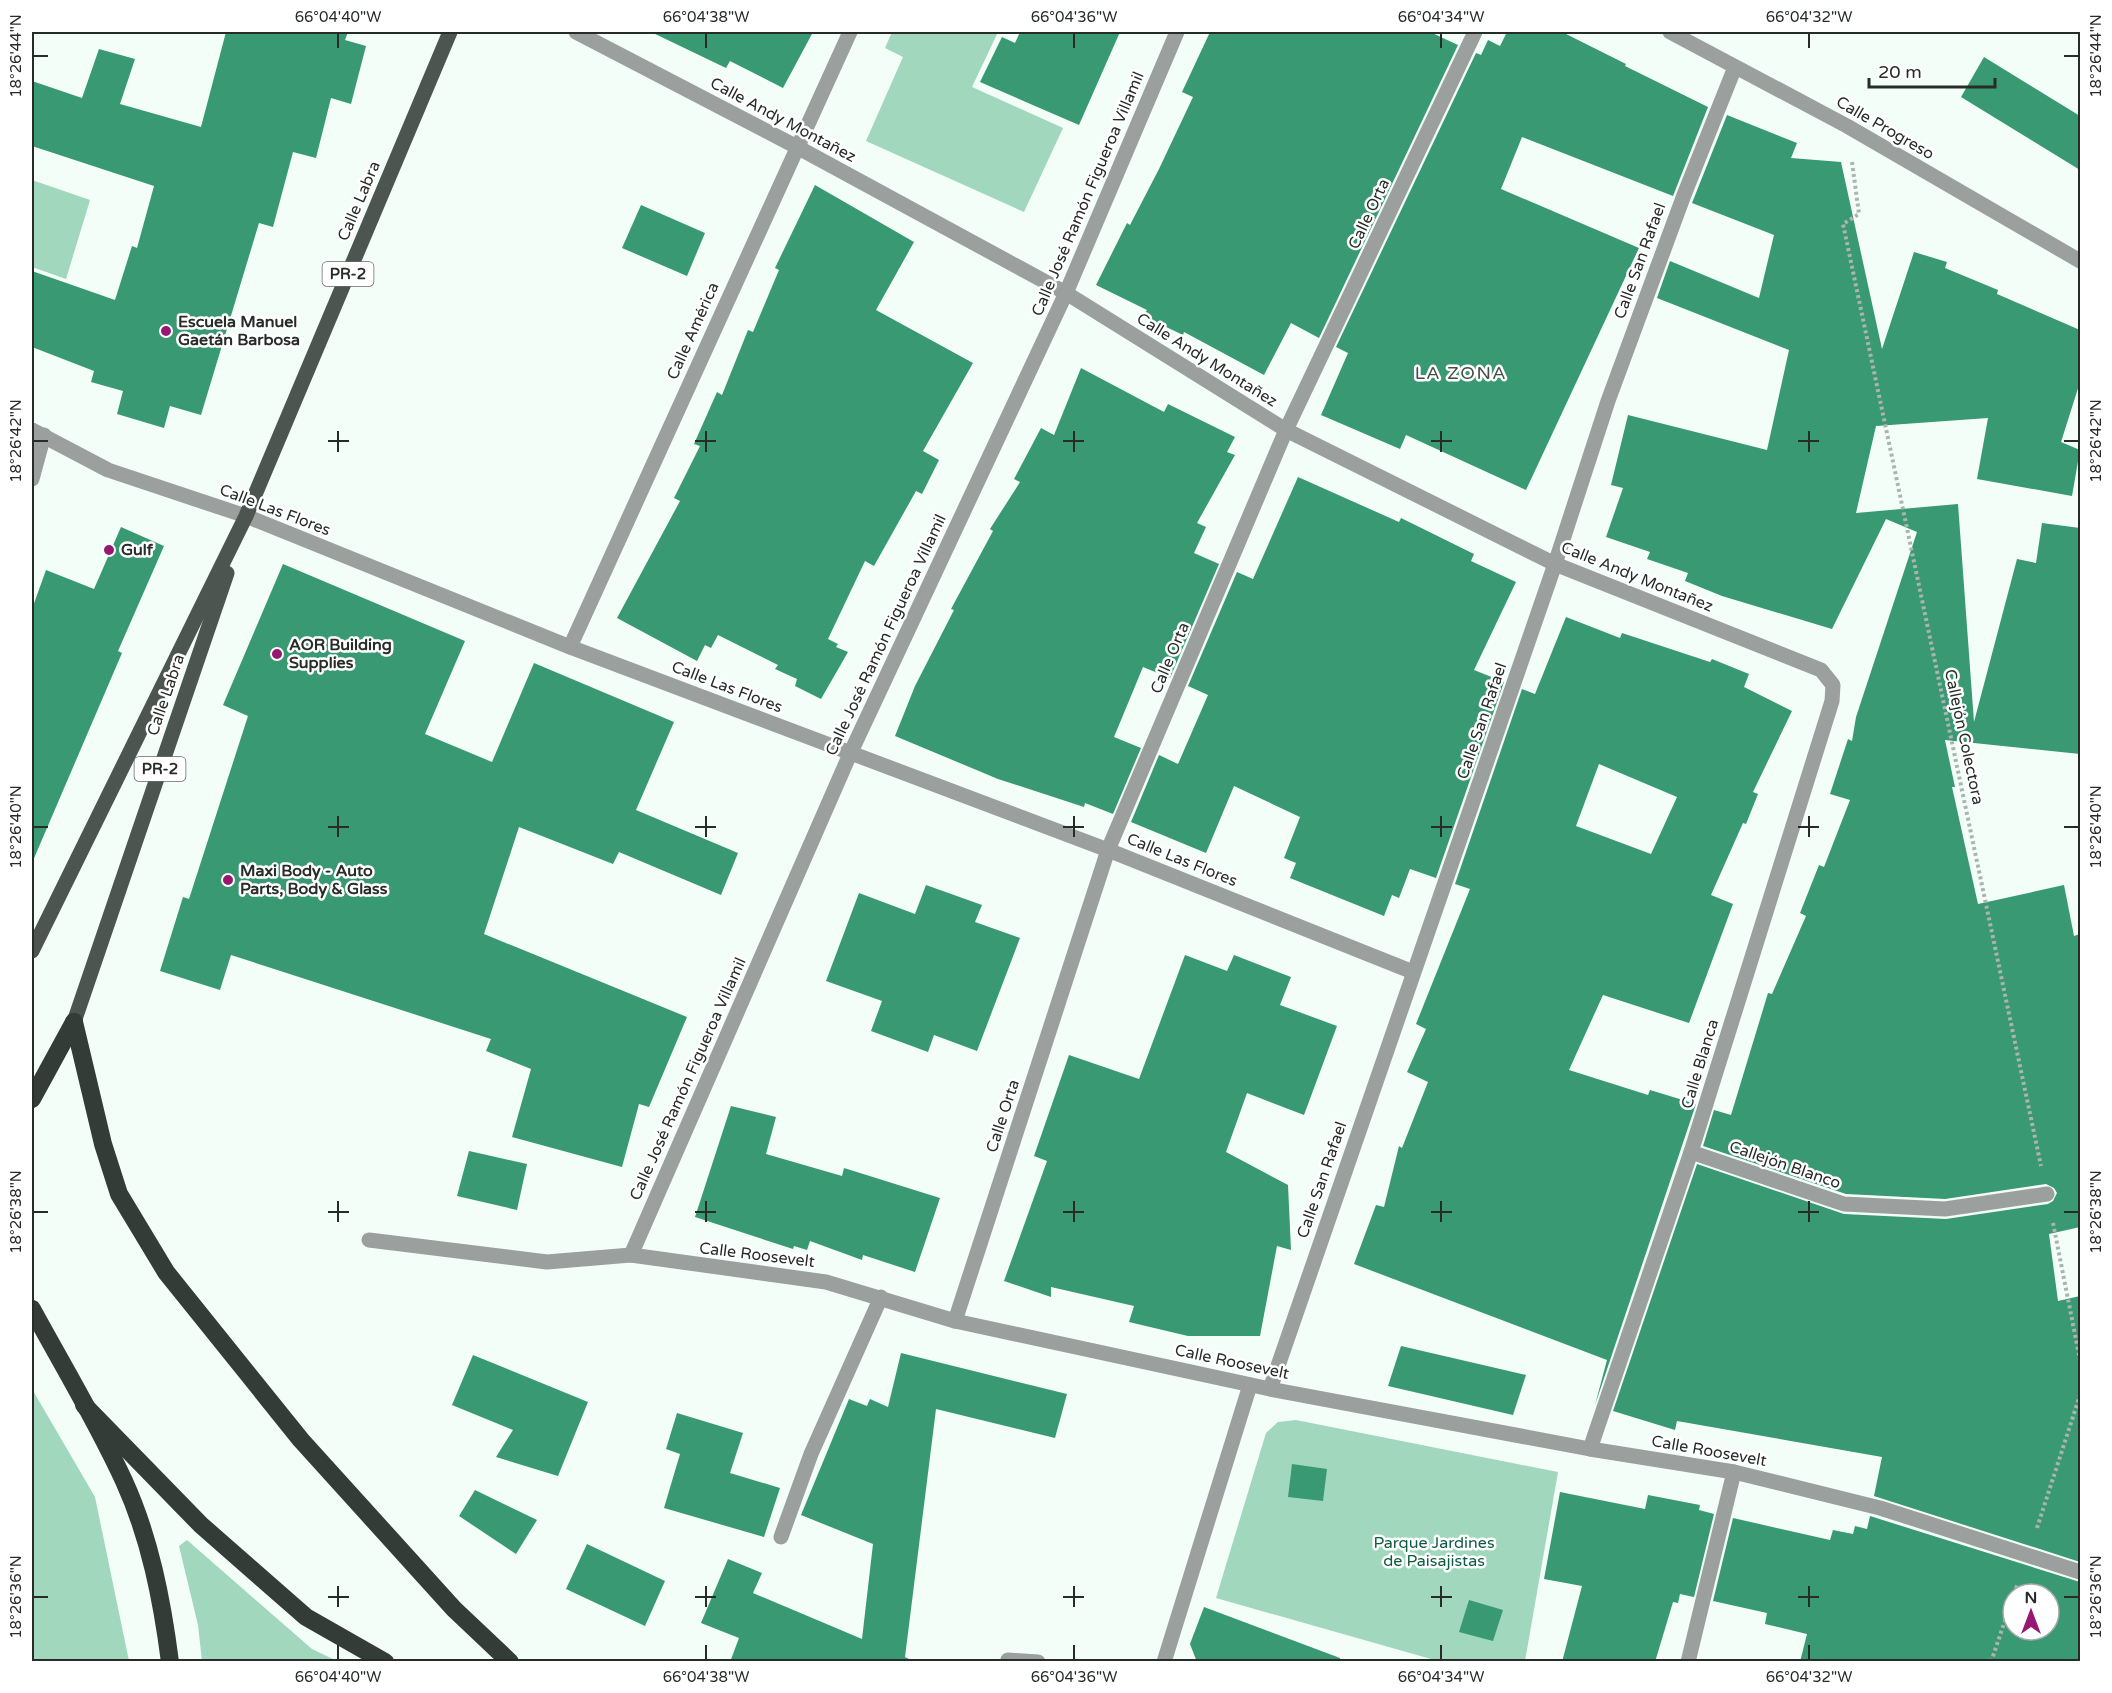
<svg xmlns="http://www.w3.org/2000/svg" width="2112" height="1693" font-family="'Varela Round',sans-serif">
<rect width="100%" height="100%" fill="#f3fef9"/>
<!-- green -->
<g fill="#a0d7bd">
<polygon points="892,32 998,32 972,87 1063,128 1024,212 866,141 903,57 885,48"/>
<polygon points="32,180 90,200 66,279 32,267"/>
<polygon points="32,1389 95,1497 129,1661 32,1661"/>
<polygon points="1296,1420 1558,1472 1525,1661 1438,1661 1216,1598 1266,1433 1278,1422"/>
<polygon points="187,1540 312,1649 337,1661 202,1661 198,1625 179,1546"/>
</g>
<!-- building -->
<g fill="#389973" fill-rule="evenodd">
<polygon points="226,32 348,32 345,40 366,46 351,104 331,98 316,158 293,152 273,227 259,223 201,415 170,406 164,428 117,414 123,391 91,382 94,371 32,347 32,271 115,300 132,246 137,248 154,186 32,146 32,81 82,98 99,49 135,59 120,104 201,127"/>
<polygon points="651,32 813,32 783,88 730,61 726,68"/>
<polygon points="1020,32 1120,32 1079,125 980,82 1002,37 1015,43"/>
<polygon points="1210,32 1430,32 1458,45 1319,338 1291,323 1264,375 1184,332 1183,335 1143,316 1147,310 1096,285 1127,223 1130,225 1159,169 1193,97 1182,92"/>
<polygon points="1507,32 1562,32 1626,64 1625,66 1708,107 1673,196 1522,137 1501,189 1639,248 1526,490 1406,435 1400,449 1321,415 1348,353 1336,347 1476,53 1481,55 1488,40 1500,46"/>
<polygon points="1984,57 2080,116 2080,170 1961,97"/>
<polygon points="1727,115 1797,143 1791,158 1841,162 1882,349 1914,252 1947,262 1945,268 1998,290 1997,294 2080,330 2080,382 2061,442 2080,450 2072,496 1977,479 1988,418 1876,426 1856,513 1958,504 1974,722 2017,559 2036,563 2042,523 2080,528 2080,754 1945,740 1955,787 1952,787 1978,904 2064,885 2074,936 2080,934 2080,1227 2049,1234 2058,1301 2080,1296 2080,1562 1874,1496 1882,1457 1677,1421 1675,1430 1613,1411 1697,1164 1844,1214 1946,1219 2048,1204 2053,1201 2057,1193 2054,1188 2046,1184 1945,1199 1846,1194 1703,1146 1714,1110 1731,1115 1768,993 1772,994 1806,916 1800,913 1819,865 1824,867 1850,800 1830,794 1848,739 1852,741 1856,717 1917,532 1886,519 1832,629 1722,596 1685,581 1688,573 1647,559 1650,552 1606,537 1623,488 1611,485 1628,415 1767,450 1789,350 1657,298 1670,261 1759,298 1774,235 1692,203"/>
<polygon points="815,185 914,242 876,310 973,363 923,451 939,460 922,494 916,491 874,566 865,561 828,639 838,644 836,647 848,652 821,699 795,686 797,679 775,669 778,665 718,635 711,648 705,645 697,661 617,618 680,501 674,498 700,446 694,444 717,392 722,395 748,330 753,332 779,270 775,268"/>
<polygon points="641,205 705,233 687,276 622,248"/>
<polygon points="1081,368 1164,412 1168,404 1235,437 1227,452 1235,455 1197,523 1206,527 1194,553 1219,564 1170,678 1143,667 1114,737 1141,748 1113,814 1085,803 1084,807 998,779 895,736 915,686 954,610 951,609 993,531 990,529 1020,482 1014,479 1041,428 1054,435"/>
<polygon points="1298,477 1399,522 1401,518 1474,554 1471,561 1516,582 1474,670 1504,682 1436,878 1410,869 1399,898 1392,895 1384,916 1290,878 1296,863 1284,858 1300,817 1234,786 1206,853 1131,822 1159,755 1178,764 1208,695 1188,686 1237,572 1253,579"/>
<polygon points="121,527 164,546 118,651 122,653 32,863 32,609 46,570 94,589"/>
<polygon points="283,564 465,641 425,734 492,762 534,663 674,722 636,810 738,853 721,895 619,852 613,864 519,827 484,934 687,1017 649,1107 639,1104 622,1167 512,1137 531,1069 486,1051 491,1039 231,955 220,990 160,971 183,897 189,899 248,716 223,705"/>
<path d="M 1566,617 L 1620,638 L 1622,633 L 1710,662 L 1712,659 L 1749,674 L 1744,687 L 1792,711 L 1753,792 L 1758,794 L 1746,824 L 1743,823 L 1711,895 L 1733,904 L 1689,1023 L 1603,995 L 1569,1070 L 1648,1095 L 1650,1090 L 1696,1104 L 1595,1405 L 1607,1360 L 1354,1264 L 1376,1205 L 1384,1207 L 1399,1146 L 1402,1148 L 1428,1082 L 1407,1072 L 1426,1029 L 1416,1024 L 1470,889 L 1455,884 L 1522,689 L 1535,694 ZM 1599,764 L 1677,797 L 1651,854 L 1576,826 Z"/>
<polygon points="926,885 982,905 975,922 1020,938 977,1051 934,1035 928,1052 871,1031 882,1001 826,981 859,893 915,914"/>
<polygon points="1185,955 1227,971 1234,955 1291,977 1280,1005 1337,1026 1304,1115 1247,1093 1226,1152 1288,1185 1291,1250 1277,1246 1260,1336 1188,1336 1129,1322 1134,1306 1051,1287 1051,1297 1004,1281 1047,1161 1034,1156 1069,1055 1139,1079"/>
<polygon points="731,1106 776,1117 766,1154 842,1176 844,1168 940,1198 915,1272 863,1255 862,1260 810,1241 807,1250 794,1246 793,1249 695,1217"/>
<polygon points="469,1151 527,1164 517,1210 457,1196"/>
<polygon points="1401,1346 1526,1375 1513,1415 1388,1386"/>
<polygon points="901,1353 1067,1394 1055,1438 936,1409 905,1657 915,1662 730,1662 739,1638 701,1623 728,1559 762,1573 753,1593 862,1639 873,1544 801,1515 849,1399 867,1406 870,1399 888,1407"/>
<polygon points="473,1355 588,1402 558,1476 496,1457 513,1430 452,1405"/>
<polygon points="677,1413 743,1433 730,1473 780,1488 764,1537 664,1508 680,1454 666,1449"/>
<polygon points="1292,1464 1327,1469 1323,1501 1288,1497"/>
<polygon points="475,1490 537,1520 516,1554 459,1516"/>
<polygon points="1560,1492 1645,1509 1648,1495 1700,1505 1699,1510 1714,1514 1694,1597 1680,1594 1678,1603 1673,1602 1655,1662 1562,1662 1582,1586 1544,1579"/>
<path d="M 1870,1516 L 2080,1582 L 2080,1662 L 1800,1662 L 1807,1634 L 1765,1624 L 1767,1613 L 1713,1601 L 1733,1518 L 1830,1540 L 1833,1530 L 1853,1534 L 1855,1526 L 1867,1529 ZM 2013,1594 L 2049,1594 L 2049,1630 L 2013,1630 Z"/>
<polygon points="587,1544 665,1581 645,1626 566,1589"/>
<polygon points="1469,1600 1503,1610 1493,1641 1459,1632"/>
<polygon points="1204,1607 1340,1658 1339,1662 1197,1662 1190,1644"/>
</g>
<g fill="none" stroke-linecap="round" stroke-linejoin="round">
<!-- path -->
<g stroke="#acb4b0" stroke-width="4" stroke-dasharray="3 3" stroke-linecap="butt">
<polyline points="1852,162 1859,214 1843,224 2041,1166"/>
<polyline points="2053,1223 2080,1360"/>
<polyline points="2037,1528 2080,1395"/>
<polyline points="2014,1594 2018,1583"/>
<polyline points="1991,1662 2013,1597"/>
</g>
<!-- lane -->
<g stroke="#9b9f9d" stroke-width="15">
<polyline points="781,1537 811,1454 881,1297"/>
<polyline points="1164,1662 1250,1385"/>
<polyline points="1688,1662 1734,1472"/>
</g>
<!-- street -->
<g stroke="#9b9f9d" stroke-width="15">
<polyline points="576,32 797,147 1066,293 1286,430 1555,564 1821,670 1833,685 1832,701 1691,1152 1590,1449"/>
<polyline points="1670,32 1847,126 2080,261"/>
<polyline points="32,430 108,470 246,516 570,647 1108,850 1413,972"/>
<polyline points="32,479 44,435"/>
<polyline points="570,647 850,32"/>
<polyline points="1691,1152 1844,1204 1945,1209 2047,1194"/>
<polyline points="369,1240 547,1262 631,1255 826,1282 955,1321 1270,1389 1590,1449 1734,1472 1880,1508 2080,1572"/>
<polyline points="631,1255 850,754 1066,293 1177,32"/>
<polyline points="955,1321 1108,850 1286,430 1475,32"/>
<polyline points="1270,1389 1555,564 1608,401 1684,195 1735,67"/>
<polyline points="1008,1660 1038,1662"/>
</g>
<!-- primary -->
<g stroke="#4d5551" stroke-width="15">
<polyline points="32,951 246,516 450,32"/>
<polyline points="74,1022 227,573"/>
</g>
<!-- highway -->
<g stroke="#333c37" stroke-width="18">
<polyline points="74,1022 103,1144 119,1194 166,1272 301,1440 454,1609 510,1662"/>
<polyline points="32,1099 74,1022"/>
<path d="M 32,1309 C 63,1366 97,1422 124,1481 C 150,1538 162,1600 170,1662"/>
<polyline points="84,1405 201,1525 306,1617 385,1662"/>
</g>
</g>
<!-- ticks -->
<path fill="none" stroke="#272c29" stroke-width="2" d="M 338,33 L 338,48M 706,33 L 706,48M 1074,33 L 1074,48M 1441,33 L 1441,48M 1809,33 L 1809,48M 33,56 L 48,56M 2064,56 L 2079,56M 338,431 L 338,452M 706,431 L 706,452M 1074,431 L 1074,452M 1441,431 L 1441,452M 1809,431 L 1809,452M 33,441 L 48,441M 328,441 L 349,441M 695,441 L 716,441M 1063,441 L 1084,441M 1431,441 L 1452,441M 1798,441 L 1819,441M 2064,441 L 2079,441M 338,816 L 338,837M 706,816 L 706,837M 1074,816 L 1074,837M 1441,816 L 1441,837M 1809,816 L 1809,837M 33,827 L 48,827M 328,827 L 349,827M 695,827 L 716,827M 1063,827 L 1084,827M 1431,827 L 1452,827M 1798,827 L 1819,827M 2064,827 L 2079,827M 338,1201 L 338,1222M 706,1201 L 706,1222M 1074,1201 L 1074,1222M 1441,1201 L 1441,1222M 1809,1201 L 1809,1222M 33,1212 L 48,1212M 328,1212 L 349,1212M 695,1212 L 716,1212M 1063,1212 L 1084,1212M 1431,1212 L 1452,1212M 1798,1212 L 1819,1212M 2064,1212 L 2079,1212M 338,1586 L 338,1607M 706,1586 L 706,1607M 1074,1586 L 1074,1607M 1441,1586 L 1441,1607M 1809,1586 L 1809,1607M 33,1597 L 48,1597M 328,1597 L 349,1597M 695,1597 L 716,1597M 1063,1597 L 1084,1597M 1431,1597 L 1452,1597M 1798,1597 L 1819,1597M 2064,1597 L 2079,1597M 338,1645 L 338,1660M 706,1645 L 706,1660M 1074,1645 L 1074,1660M 1441,1645 L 1441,1660M 1809,1645 L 1809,1660"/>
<!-- markers -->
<g fill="#961871" stroke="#fff" stroke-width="2">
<circle cx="166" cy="331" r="6"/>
<circle cx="109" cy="550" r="6"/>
<circle cx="277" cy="654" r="6"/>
<circle cx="228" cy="880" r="6"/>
</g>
<g text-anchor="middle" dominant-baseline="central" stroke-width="5" stroke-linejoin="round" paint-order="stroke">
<!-- shield labels -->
<g fill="#fff" stroke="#686b69" stroke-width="1.5">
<rect x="322.5" y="262" width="51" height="24" rx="4.5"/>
<rect x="134.5" y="757" width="51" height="24" rx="4.5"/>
</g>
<g font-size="15" font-weight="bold" fill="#272c29">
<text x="348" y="274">PR-2</text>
<text x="160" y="769">PR-2</text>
</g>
<!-- street labels -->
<g font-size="16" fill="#272c29" stroke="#fff">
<text transform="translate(783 120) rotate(28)">Calle Andy Montañez</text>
<text transform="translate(1885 128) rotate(30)">Calle Progreso</text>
<text transform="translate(1088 194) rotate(-67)">Calle José Ramón Figueroa Villamil</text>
<text transform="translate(359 201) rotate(-67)">Calle Labra</text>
<text transform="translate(1369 214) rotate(-65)">Calle Orta</text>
<text transform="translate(1640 261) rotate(-70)">Calle San Rafael</text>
<text transform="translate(693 331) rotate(-66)">Calle América</text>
<text transform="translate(1207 360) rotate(32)">Calle Andy Montañez</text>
<text transform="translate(275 510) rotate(21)">Calle Las Flores</text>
<text transform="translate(1637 577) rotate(22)">Calle Andy Montañez</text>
<text transform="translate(886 635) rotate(-65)">Calle José Ramón Figueroa Villamil</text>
<text transform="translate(1170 658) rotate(-67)">Calle Orta</text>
<text transform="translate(727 687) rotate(21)">Calle Las Flores</text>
<text transform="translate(166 695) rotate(-71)">Calle Labra</text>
<text transform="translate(1482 721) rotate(-71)">Calle San Rafael</text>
<text transform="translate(1964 737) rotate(78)">Callejón Colectora</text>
<text transform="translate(1182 860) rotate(22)">Calle Las Flores</text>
<text transform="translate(1700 1064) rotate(-73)">Calle Blanca</text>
<text transform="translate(688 1079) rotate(-66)">Calle José Ramón Figueroa Villamil</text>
<text transform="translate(1003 1116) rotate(-72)">Calle Orta</text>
<text transform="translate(1785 1165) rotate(19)">Callejón Blanco</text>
<text transform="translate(1322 1180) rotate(-71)">Calle San Rafael</text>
<text transform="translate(757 1255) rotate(7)">Calle Roosevelt</text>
<text transform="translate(1232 1362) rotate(12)">Calle Roosevelt</text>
<text transform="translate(1709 1451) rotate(10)">Calle Roosevelt</text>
</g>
<!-- poi labels -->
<g font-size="16" font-weight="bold" fill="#272c29" stroke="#fff" text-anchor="start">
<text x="178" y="322">Escuela Manuel<tspan x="178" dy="18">Gaetán Barbosa</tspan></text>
<text x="121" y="550">Gulf</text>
<text x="289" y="645">AOR Building<tspan x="289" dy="18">Supplies</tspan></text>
<text x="240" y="871">Maxi Body - Auto<tspan x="240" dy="18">Parts, Body &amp; Glass</tspan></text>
</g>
<!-- park labels -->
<g font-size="16" fill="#0f5b40" stroke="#fff">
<text x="1434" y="1543">Parque Jardines<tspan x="1434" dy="18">de Paisajistas</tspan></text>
</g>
<!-- neighbourhood labels -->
<g font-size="18" letter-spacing="1.5" fill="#434c47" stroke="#fff">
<text x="1461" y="373">LA ZONA</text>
</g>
</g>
<!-- border -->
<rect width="2112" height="1693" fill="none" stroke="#ffffff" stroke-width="66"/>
<!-- north arrow -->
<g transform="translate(2031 1612)"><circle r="28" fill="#ffffff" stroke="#a9aba9" stroke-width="1.5"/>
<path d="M0-4.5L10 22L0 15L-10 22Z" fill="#961871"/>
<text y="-9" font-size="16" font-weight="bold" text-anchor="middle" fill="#272c29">N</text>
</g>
<!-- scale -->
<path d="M1869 78v9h126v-9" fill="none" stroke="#272c29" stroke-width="3"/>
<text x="1878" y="78" font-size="18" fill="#272c29" stroke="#ffffff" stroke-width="4.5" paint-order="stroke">20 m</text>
<rect x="33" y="33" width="2046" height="1627" fill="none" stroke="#272c29" stroke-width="2"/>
<g font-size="15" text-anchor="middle" fill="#272c29">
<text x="338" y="22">66°04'40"W</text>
<text x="706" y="22">66°04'38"W</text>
<text x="1074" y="22">66°04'36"W</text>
<text x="1441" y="22">66°04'34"W</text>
<text x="1809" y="22">66°04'32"W</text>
<text transform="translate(16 56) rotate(-90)" y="5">18°26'44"N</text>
<text transform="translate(2096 56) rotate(-90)" y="5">18°26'44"N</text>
<text transform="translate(16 441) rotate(-90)" y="5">18°26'42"N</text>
<text transform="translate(2096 441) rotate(-90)" y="5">18°26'42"N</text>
<text transform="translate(16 827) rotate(-90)" y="5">18°26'40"N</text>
<text transform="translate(2096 827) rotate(-90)" y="5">18°26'40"N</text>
<text transform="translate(16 1212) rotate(-90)" y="5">18°26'38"N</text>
<text transform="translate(2096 1212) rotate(-90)" y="5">18°26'38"N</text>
<text transform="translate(16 1597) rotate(-90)" y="5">18°26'36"N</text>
<text transform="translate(2096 1597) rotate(-90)" y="5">18°26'36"N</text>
<text x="338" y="1682">66°04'40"W</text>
<text x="706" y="1682">66°04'38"W</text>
<text x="1074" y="1682">66°04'36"W</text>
<text x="1441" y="1682">66°04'34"W</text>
<text x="1809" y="1682">66°04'32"W</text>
</g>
</svg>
